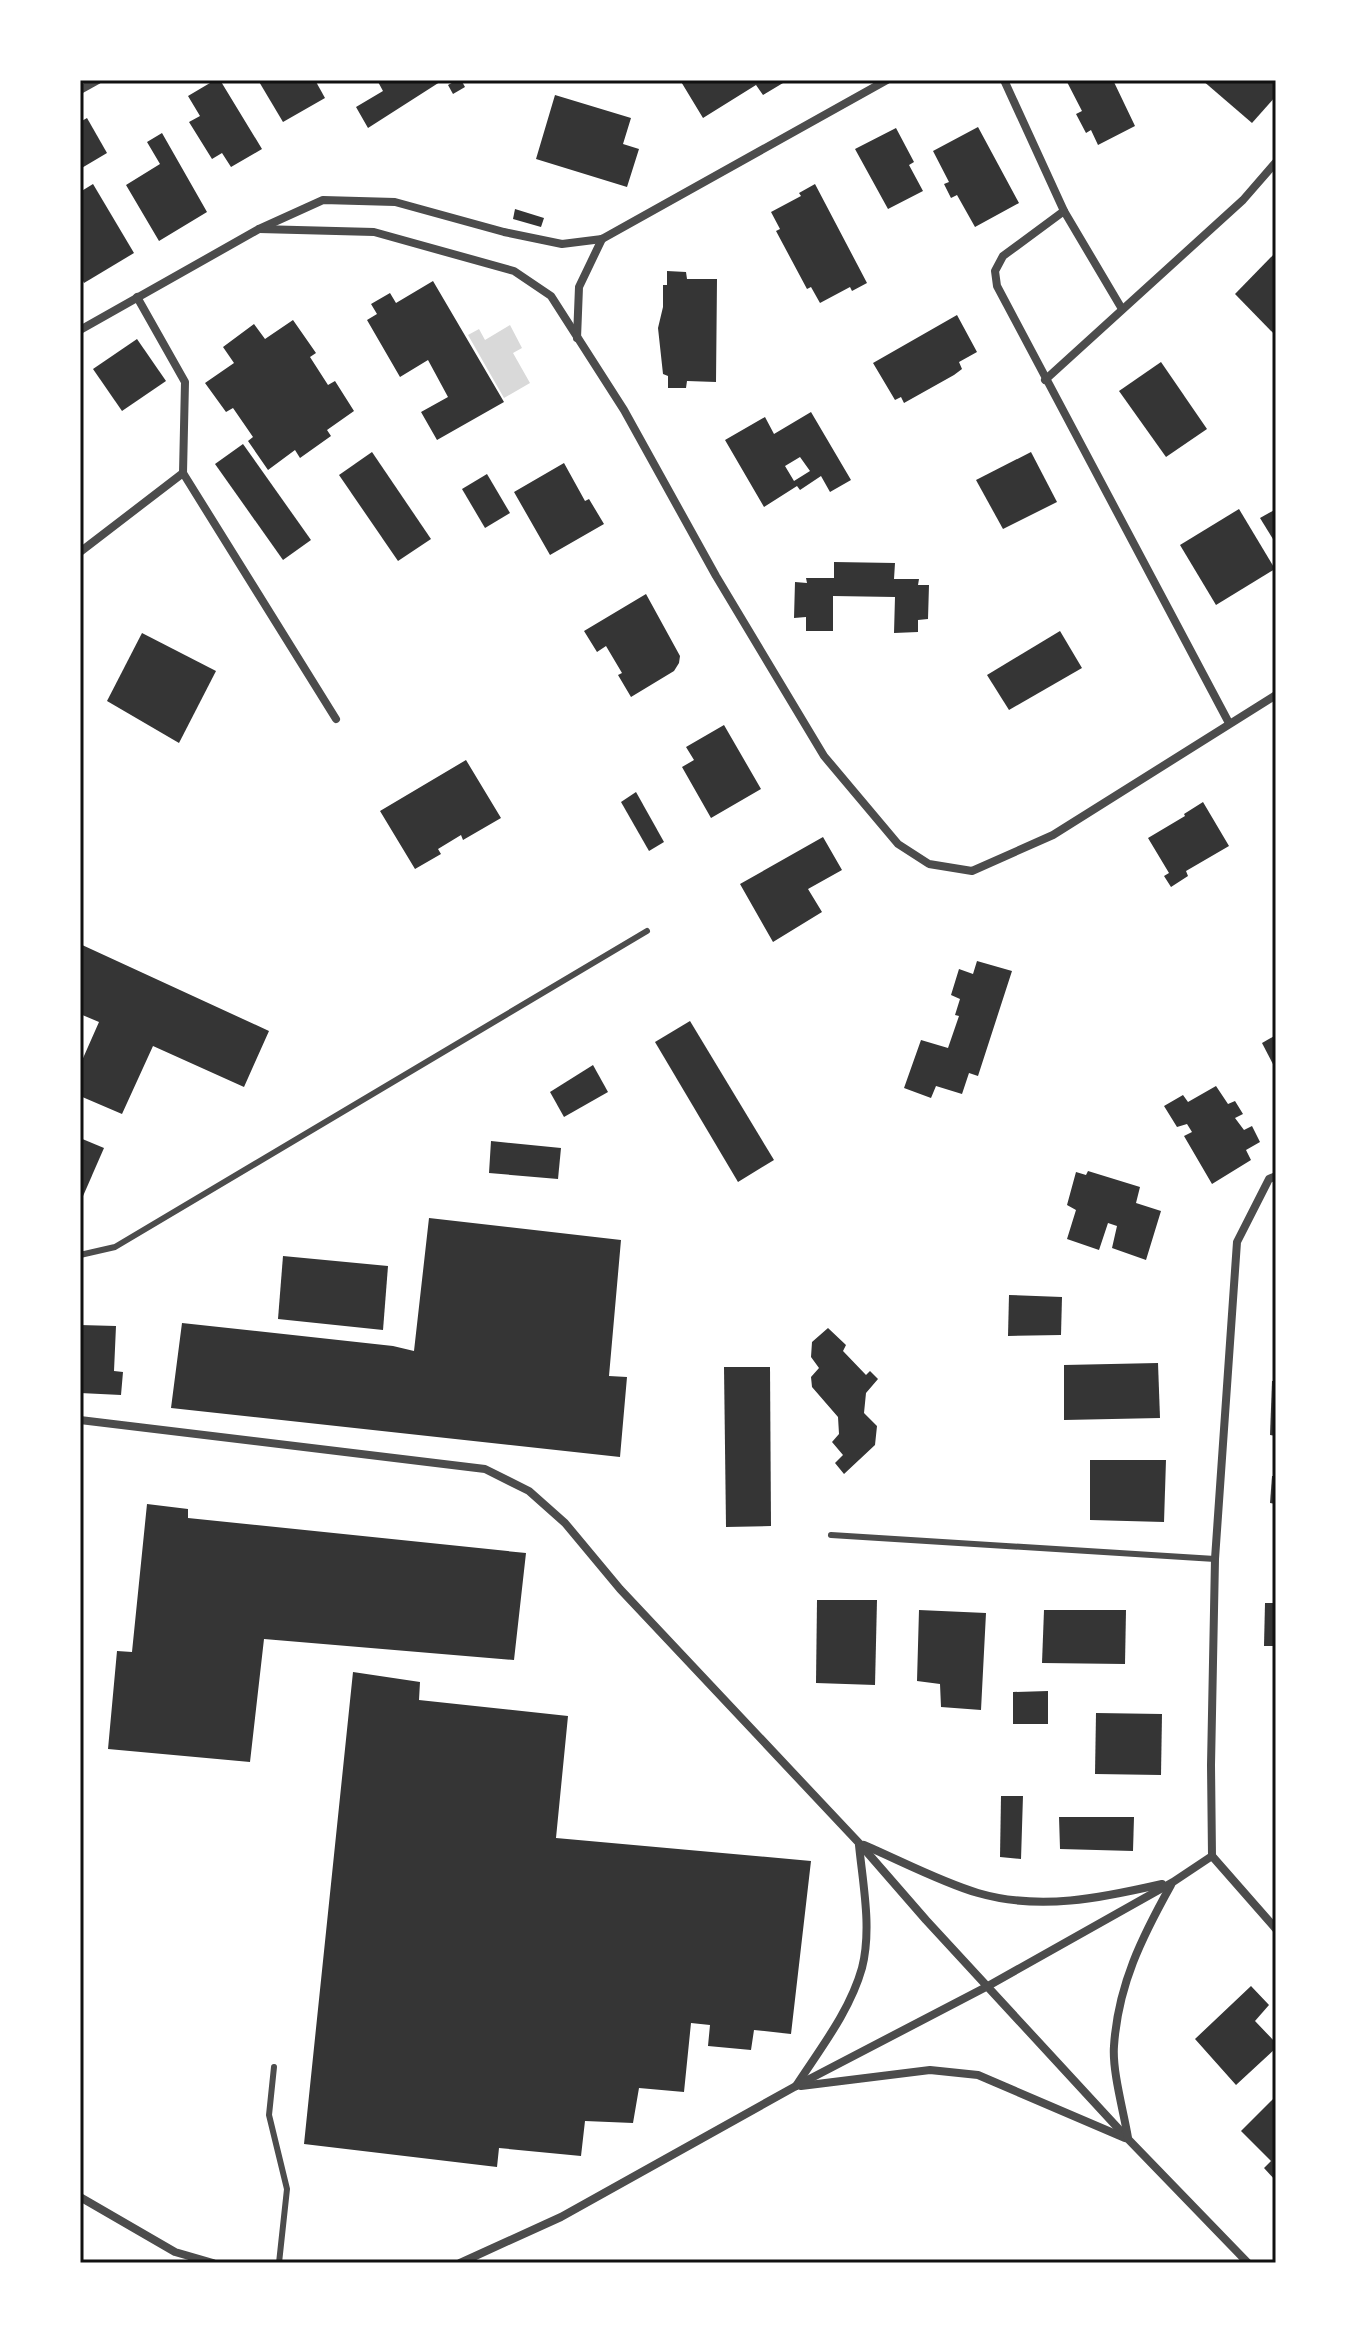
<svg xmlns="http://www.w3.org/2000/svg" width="1356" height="2343" font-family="Arial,sans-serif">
<rect width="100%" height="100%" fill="#fff"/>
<!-- water -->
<polygon fill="#d9d9d9" points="510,325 522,348 513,353 530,383 504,398 468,335 479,329 485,340"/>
<!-- building -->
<g fill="#353535" fill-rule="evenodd">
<polygon points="215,80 220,80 262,149 231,167 222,153 212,159 189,122 200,116 188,96"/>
<polygon points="258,80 315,80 325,98 283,122"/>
<polygon points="377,80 443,80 368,128 356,107 383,91"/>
<polygon points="457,80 461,80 465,87 453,94 448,85"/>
<polygon points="680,80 788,80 763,95 756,85 703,118"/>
<polygon points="1066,80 1113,80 1135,126 1098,145 1091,130 1086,133 1076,114 1082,111"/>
<polygon points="1202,80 1276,80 1276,96 1252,123"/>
<polygon points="555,95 631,118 623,144 639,149 627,187 536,159"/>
<polygon points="87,118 107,153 80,169 80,122"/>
<polygon points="978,127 1019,203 975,227 957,195 951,198 944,184 949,182 933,151"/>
<polygon points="896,128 914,162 909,165 923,191 888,209 855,149"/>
<polygon points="162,133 207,212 159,241 126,185 160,164 147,142"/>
<polygon points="93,184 134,253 84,283 80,275 80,192"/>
<polygon points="815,184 867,283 852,291 850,287 820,303 811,287 807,289 776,231 780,229 771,212 801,196 799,193"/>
<polygon points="515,209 544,218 541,227 513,219"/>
<polygon points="1276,252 1276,336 1235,294"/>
<polygon points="667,271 686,272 687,279 717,279 716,382 687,381 686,388 668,388 668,376 663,374 658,328 663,307 663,285 667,285"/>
<polygon points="433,281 504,402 437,440 421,412 448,397 428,360 400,377 367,320 377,314 371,304 390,293 396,303"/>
<polygon points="957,315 977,352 959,362 962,369 954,375 904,403 901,397 895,400 873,363"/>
<polygon points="293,320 316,353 310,357 328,385 335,381 354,411 327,430 331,436 300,458 295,450 268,470 248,441 253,437 233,408 226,412 205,383 234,363 223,347 254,324 265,339"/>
<polygon points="137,339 166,381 122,411 93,369"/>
<polygon points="1161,362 1207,429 1166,457 1119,391"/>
<path d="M 811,412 L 851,480 L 830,492 L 821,476 L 800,490 L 797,486 L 764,507 L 725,440 L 765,417 L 774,434 ZM 800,457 L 810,471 L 794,481 L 785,466 Z"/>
<polygon points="243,444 311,540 283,560 215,464"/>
<polygon points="372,452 431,539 398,561 339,475"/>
<polygon points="1031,452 1057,502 1003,529 976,480"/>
<polygon points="564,463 585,501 589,499 604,524 550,555 514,492"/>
<polygon points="487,474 510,513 485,528 462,489"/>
<polygon points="1239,509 1275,569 1216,605 1180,545"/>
<polygon points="1276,509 1276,544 1260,518"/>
<polygon points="834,562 895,563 894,579 919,579 918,585 929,585 928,619 918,620 918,632 894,633 895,597 833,596 833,631 806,631 806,617 794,618 795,582 807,583 806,578 834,578"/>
<polygon points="646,594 680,656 679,663 674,671 631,697 618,675 622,673 606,646 597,652 584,631"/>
<polygon points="1060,631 1082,668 1009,710 987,675"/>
<polygon points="142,633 216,671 179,743 107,701"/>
<polygon points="724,725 761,789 711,818 682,767 694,760 686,747"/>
<polygon points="466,760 501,818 463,840 461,835 438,849 441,854 415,869 380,811"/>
<polygon points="636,792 664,842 649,851 621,802"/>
<polygon points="1203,802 1229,846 1186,871 1188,876 1171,887 1164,876 1169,873 1148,838 1185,816 1184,814"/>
<polygon points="823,837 842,870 808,889 822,912 773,942 740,884"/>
<polygon points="80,944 269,1031 244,1087 153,1046 122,1114 80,1096 80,1065 99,1022 80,1014"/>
<polygon points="977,961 1012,971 978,1076 969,1073 962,1094 936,1086 931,1098 904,1088 921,1040 948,1048 959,1016 955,1015 960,999 951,995 959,969 973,974"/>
<polygon points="690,1021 774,1160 738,1182 655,1042"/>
<polygon points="1276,1035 1276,1070 1262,1043"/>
<polygon points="593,1065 608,1092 564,1117 550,1092"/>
<polygon points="1216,1086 1228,1104 1235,1101 1243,1114 1235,1118 1244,1130 1252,1126 1260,1142 1246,1150 1251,1160 1212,1184 1184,1136 1192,1132 1187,1124 1177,1127 1164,1106 1183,1095 1188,1102"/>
<polygon points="80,1138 104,1148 80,1203"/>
<polygon points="491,1141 561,1148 558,1179 489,1173"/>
<polygon points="1088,1171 1140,1187 1136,1203 1161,1211 1146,1260 1112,1248 1117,1226 1108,1223 1099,1250 1067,1239 1076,1210 1067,1205 1076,1172 1086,1175"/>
<polygon points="429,1218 621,1240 609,1376 627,1377 620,1457 171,1408 182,1323 393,1346 414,1351"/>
<polygon points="283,1256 388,1266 383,1330 278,1319"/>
<polygon points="1009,1295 1062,1297 1061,1335 1008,1336"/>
<polygon points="80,1325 116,1326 114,1371 123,1372 121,1395 80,1393"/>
<polygon points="828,1328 846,1345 843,1351 866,1375 870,1371 878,1379 866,1393 864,1413 877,1426 875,1445 844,1474 835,1463 843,1455 832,1442 839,1434 838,1417 812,1387 811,1377 819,1368 811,1357 812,1342"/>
<polygon points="1158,1363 1160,1418 1064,1420 1064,1365"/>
<polygon points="724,1367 770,1367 771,1526 726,1527"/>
<polygon points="1272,1381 1276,1381 1276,1436 1270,1435"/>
<polygon points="1090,1460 1166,1460 1164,1522 1090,1520"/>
<polygon points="1272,1476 1276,1476 1276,1504 1270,1503"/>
<polygon points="147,1504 188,1509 188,1518 526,1553 514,1660 264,1639 250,1762 108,1749 117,1651 132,1652"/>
<polygon points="817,1600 877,1600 875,1685 816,1683"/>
<polygon points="1265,1603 1276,1603 1276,1646 1264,1646"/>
<polygon points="919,1610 986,1613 981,1710 941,1707 940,1684 917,1681"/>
<polygon points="1044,1610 1126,1610 1125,1664 1042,1663"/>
<polygon points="353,1672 420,1682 419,1700 568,1716 556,1838 811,1861 791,2034 754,2030 751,2050 708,2046 710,2025 691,2023 684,2092 639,2088 633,2123 585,2121 581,2156 499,2148 497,2167 304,2144"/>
<polygon points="1048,1691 1048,1724 1013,1724 1013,1692"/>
<polygon points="1096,1713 1162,1714 1161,1775 1095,1774"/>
<polygon points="1001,1796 1023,1796 1021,1859 1000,1857"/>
<polygon points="1059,1817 1134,1817 1133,1851 1060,1849"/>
<polygon points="1251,1986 1269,2005 1255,2021 1276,2043 1276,2048 1236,2085 1195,2039"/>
<polygon points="1276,2096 1276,2181 1264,2168 1271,2161 1241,2131"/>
</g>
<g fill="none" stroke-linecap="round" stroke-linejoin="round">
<!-- service -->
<g stroke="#4c4c4c" stroke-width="6">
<polyline points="80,1255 115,1247 647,931"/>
<polyline points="831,1535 1215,1559"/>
<polyline points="274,2067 269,2115 287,2189 279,2263"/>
</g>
<!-- minor -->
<g stroke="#4c4c4c" stroke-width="8">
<polyline points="1004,80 1064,211 1003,256 995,271 997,286 1229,723"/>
<polyline points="80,90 98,80"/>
<polyline points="1064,211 1122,309"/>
<polyline points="259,229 374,232 514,271 551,296 624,410 716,576 824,756 898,844 929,864 972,871 1053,835 1276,695"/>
<polyline points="137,297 185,382 183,473 336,719"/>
<polyline points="80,330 259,229 323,200 395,202 504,232 562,244 602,239 887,80"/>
<polyline points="577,338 579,287 602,239"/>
<polyline points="1045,380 1243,200 1276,162"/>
<polyline points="80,552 183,473"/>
<polyline points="1276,1176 1269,1179 1237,1242 1215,1559 1211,1765 1212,1856 1276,1929"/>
<polyline points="80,1420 485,1469 529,1491 565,1523 620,1589 859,1843 926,1920 1128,2139 1248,2263"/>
<path d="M 864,1845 C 899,1860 943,1883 978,1893 C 1040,1911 1101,1898 1162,1884"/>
<path d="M 796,2086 C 820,2049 850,2011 862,1968 C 872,1929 863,1885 859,1845"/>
<polyline points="801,2086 930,2070 978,2075 1125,2138"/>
<path d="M 1128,2138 C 1124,2113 1112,2071 1114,2046 C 1118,1985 1142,1937 1171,1885"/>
<polyline points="80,2197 175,2252 213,2263"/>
<polyline points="460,2263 561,2217 796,2086 988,1986 1173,1882 1212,1856"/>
</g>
</g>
<!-- border -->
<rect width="1356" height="2343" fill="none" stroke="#ffffff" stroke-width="164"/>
<rect x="82" y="82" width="1192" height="2179" fill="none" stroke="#111" stroke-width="3"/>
</svg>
